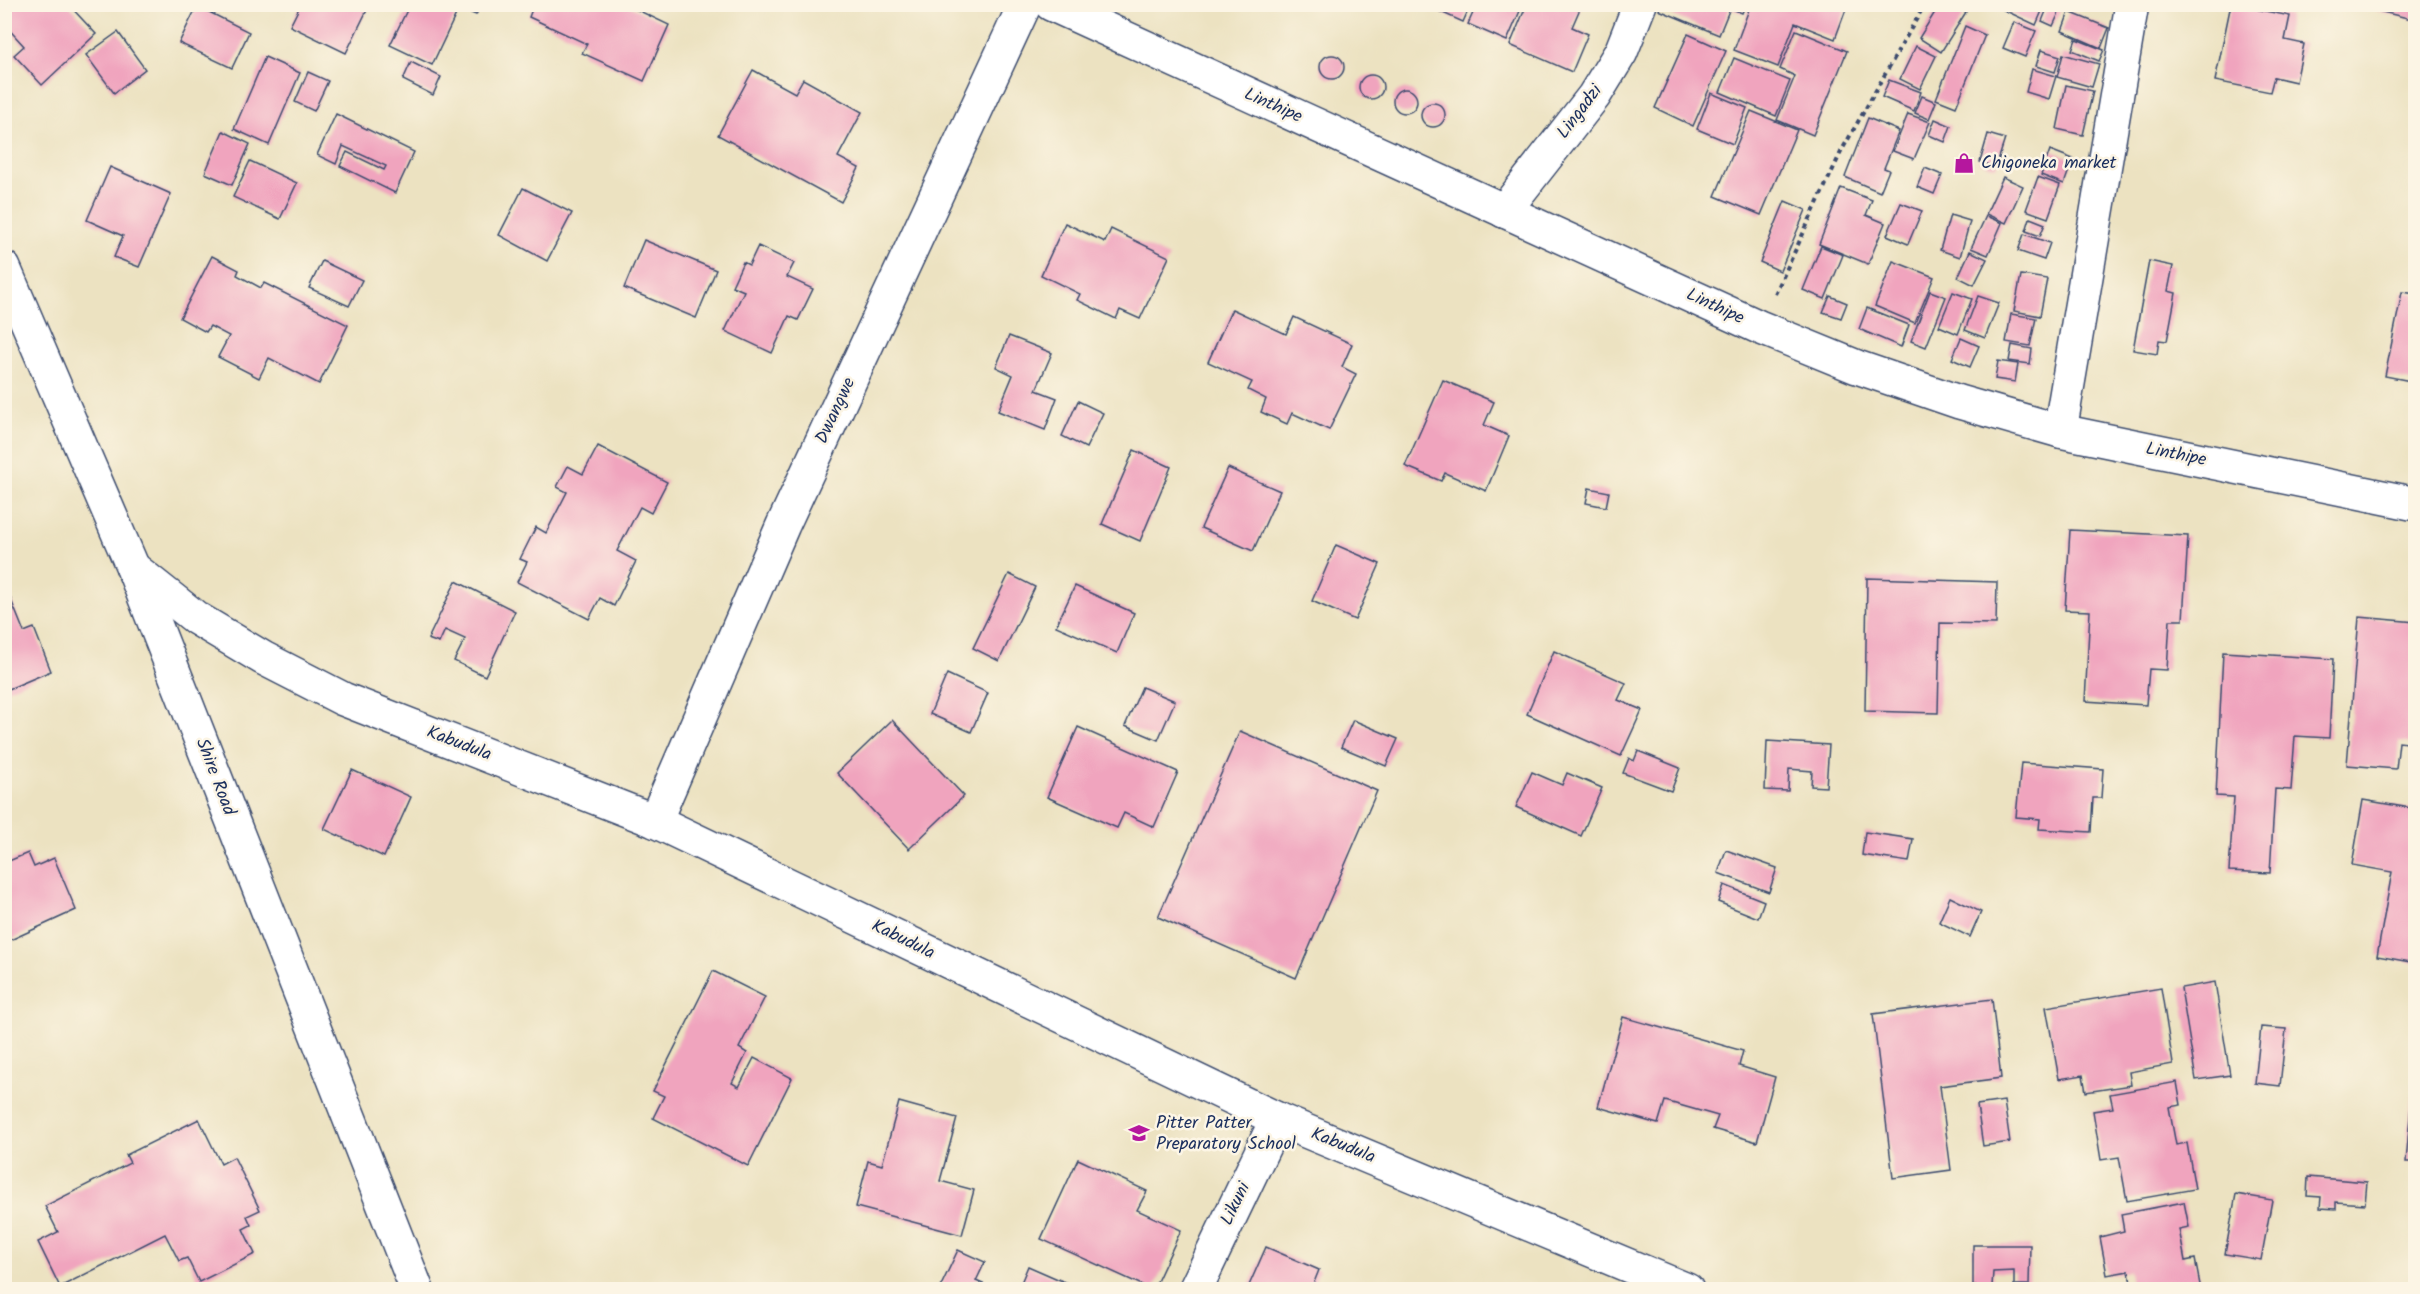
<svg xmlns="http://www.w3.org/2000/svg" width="2420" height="1294" font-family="Kalam,sans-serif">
<rect width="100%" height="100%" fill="#fcf5e5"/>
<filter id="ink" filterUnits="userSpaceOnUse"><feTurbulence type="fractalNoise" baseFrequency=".0167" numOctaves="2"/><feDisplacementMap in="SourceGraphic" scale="12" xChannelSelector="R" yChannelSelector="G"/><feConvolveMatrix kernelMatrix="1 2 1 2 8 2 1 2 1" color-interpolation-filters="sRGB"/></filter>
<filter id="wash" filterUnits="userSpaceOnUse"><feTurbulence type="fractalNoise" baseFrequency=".008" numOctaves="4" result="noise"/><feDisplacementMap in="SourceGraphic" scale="24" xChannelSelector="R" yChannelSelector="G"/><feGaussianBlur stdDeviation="1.35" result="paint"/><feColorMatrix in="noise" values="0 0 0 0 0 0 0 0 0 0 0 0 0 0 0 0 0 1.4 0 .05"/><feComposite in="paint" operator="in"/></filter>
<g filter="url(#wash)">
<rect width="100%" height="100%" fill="#ece2c1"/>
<g id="blocks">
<!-- building -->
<g fill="#f0a4be">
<polygon points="4,4 68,4 96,34 42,85 14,55 24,46 4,24"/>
<polygon points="301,4 370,4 346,53 290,26"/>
<polygon points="410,4 481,4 476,15 459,8 432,65 390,45"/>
<polygon points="534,4 625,4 669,25 644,81 582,53 587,44 529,17"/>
<polygon points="1423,4 1471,4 1463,22"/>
<polygon points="1477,4 1523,4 1507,41 1468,24"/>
<polygon points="1527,4 1582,4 1572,27 1588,34 1572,72 1510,45"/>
<polygon points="1661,4 1746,4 1742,13 1730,8 1719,35 1659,10"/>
<polygon points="1751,4 1848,4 1835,39 1795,23 1778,67 1734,50"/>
<polygon points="1940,4 1953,4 1966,12 1941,52 1919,38"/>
<polygon points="1991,4 2045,4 2036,25"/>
<polygon points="2049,4 2063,4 2053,26 2042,21"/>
<polygon points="2231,4 2290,16 2285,40 2304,44 2296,82 2274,77 2270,92 2215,81"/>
<polygon points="2353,4 2416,4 2416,20 2353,5"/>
<polygon points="197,6 249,32 232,68 179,43"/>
<polygon points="2069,12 2109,28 2101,48 2062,31"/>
<polygon points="2014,22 2036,31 2025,57 2003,48"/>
<polygon points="1965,26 1985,35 1956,107 1936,99"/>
<polygon points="1796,30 1847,51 1813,135 1777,120 1795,76 1780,69"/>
<polygon points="118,32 145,69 114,93 86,55"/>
<polygon points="1688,34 1726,51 1693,126 1655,108"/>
<polygon points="2076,39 2104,50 2099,61 2072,50"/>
<polygon points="1916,46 1936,56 1920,89 1900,79"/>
<polygon points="2041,50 2060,56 2055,72 2036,66"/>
<polygon points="2063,54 2099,64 2092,87 2057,77"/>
<circle cx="1332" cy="67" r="12"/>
<polygon points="265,57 300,73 269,145 234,129"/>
<polygon points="1734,58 1790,81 1776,116 1720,92"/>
<polygon points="411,62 441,77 433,95 403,80"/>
<polygon points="2032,69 2056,76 2049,99 2026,92"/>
<polygon points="753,70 795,93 803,79 862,112 838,157 859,168 841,202 718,135"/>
<polygon points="308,72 328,81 314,111 295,102"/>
<circle cx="1371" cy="87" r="12"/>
<polygon points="1889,80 1921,92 1914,111 1882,97"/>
<polygon points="2066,85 2093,91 2083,135 2057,129"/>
<circle cx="1405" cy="101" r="12"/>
<polygon points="1711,93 1747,108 1733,144 1697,129"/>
<polygon points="1922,96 1936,102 1929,119 1915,113"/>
<circle cx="1433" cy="115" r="12"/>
<polygon points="1751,111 1797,130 1761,215 1715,196"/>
<polygon points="336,114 414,152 395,193 340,166 347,152 384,170 386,166 343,146 336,164 317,155"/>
<polygon points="1908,114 1930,122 1914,159 1893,151"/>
<polygon points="1868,118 1899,131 1884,168 1889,170 1880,192 1845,177"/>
<polygon points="1935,119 1951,126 1945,142 1929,135"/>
<polygon points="223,131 250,144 232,185 205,173"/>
<polygon points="1988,134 2005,139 1996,167 1980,162"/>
<polygon points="2050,150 2073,159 2064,184 2041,175"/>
<polygon points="250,161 297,183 280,219 233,197"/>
<polygon points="110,167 171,194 139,267 114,257 123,236 87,220"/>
<polygon points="1925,168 1942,175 1934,194 1917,187"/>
<polygon points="2003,177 2023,186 2006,223 1986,214"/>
<polygon points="2038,177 2060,185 2048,218 2026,210"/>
<polygon points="523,188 572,213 547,261 499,235"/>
<polygon points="1841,188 1872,200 1866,215 1885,223 1868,264 1819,244"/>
<polygon points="1785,201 1806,210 1780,271 1760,262"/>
<polygon points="1901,203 1922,211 1908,244 1887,235"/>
<polygon points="1950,215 1970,221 1960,257 1940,250"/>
<polygon points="1986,216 2002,223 1988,255 1971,248"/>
<polygon points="2030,218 2045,224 2040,236 2026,231"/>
<polygon points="1065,223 1105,242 1111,229 1169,257 1140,319 1120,310 1116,319 1077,300 1080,294 1041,275"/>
<polygon points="2024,234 2050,243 2044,260 2018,251"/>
<polygon points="644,240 716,270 696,318 624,288"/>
<polygon points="758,246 794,263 787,277 813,289 798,320 789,316 772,353 725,331 744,291 732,286 743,262 749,265"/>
<polygon points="1821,246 1843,255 1825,299 1803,290"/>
<polygon points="1970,251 1987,259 1974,285 1958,277"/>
<polygon points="212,256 239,270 237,275 261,288 264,283 348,325 319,384 269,358 259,378 218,357 229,336 210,326 206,332 180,318"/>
<polygon points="322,261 362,280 349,306 309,288"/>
<polygon points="1893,261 1934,277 1915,323 1875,306"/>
<polygon points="2149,261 2173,266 2168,291 2176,293 2167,341 2159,340 2157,354 2133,350"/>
<polygon points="2021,275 2047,279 2040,316 2014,311"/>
<polygon points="1930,291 1946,297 1926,347 1911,341"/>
<polygon points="1953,292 1972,299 1958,334 1939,326"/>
<polygon points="2402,292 2416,294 2416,382 2385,376"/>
<polygon points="1830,296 1847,303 1841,318 1823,312"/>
<polygon points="1978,296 1999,303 1985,338 1965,330"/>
<polygon points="1867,308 1909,325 1901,347 1859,329"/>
<polygon points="1232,309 1286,334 1294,317 1352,344 1342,367 1356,374 1329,430 1292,413 1287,424 1261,412 1266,399 1248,390 1252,382 1208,362"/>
<polygon points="2011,314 2036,318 2030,346 2006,342"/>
<polygon points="1009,336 1052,353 1036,390 1057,398 1045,430 998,411 1013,375 996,367"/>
<polygon points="1961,338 1979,346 1970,367 1952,359"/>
<polygon points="2012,345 2032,349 2030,364 2009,361"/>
<polygon points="1998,361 2018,364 2015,382 1995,379"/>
<polygon points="1443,380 1494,402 1484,425 1509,436 1486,491 1445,473 1441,481 1405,466"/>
<polygon points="1078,401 1103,413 1086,448 1062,436"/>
<polygon points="598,446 667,482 651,513 640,507 617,551 636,561 614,606 600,598 589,619 517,582 527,562 520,559 536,527 546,533 567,492 557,487 568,466 583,474"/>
<polygon points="1134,450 1171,467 1140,541 1102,524"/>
<polygon points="1228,468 1280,491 1253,551 1201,528"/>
<polygon points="1589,488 1609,492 1606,507 1586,503"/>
<polygon points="2070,530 2188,536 2183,620 2170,620 2167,670 2149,669 2146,705 2085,701 2090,611 2065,610"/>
<polygon points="1336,545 1380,564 1355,620 1312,601"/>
<polygon points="1009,574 1035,587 999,661 973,648"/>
<polygon points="1867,578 1997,582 1996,624 1940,623 1938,713 1865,711"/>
<polygon points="456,581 515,611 485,676 454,661 465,639 445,630 439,643 428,639"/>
<polygon points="5,585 24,632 34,628 51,671 4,691"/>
<polygon points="1075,586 1134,613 1117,653 1056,626"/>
<polygon points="2359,617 2416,622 2416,744 2399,742 2396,769 2347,765"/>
<polygon points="1554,651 1626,683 1618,700 1642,710 1621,756 1527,714"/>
<polygon points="2223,652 2333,659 2329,738 2295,736 2291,790 2275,789 2270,873 2229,871 2234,797 2216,796"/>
<polygon points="947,674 988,693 971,732 930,714"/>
<polygon points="1142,687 1175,701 1158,740 1125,726"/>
<polygon points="892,720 964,796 909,849 837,773"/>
<polygon points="1353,720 1398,739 1386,766 1341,747"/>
<polygon points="1078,727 1178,772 1154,827 1124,813 1117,828 1047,797"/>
<polygon points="1240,731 1377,791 1296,978 1158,917"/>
<polygon points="1767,741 1829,745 1826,787 1811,786 1812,771 1789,769 1788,791 1765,790"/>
<polygon points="1638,751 1680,768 1671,791 1623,773 1629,758 1634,761"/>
<polygon points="2021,763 2103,769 2101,798 2093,798 2091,832 2039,829 2040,819 2016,817"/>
<polygon points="352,770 411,797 384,857 324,829"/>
<polygon points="1532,772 1562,785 1567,773 1602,788 1581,836 1516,807"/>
<polygon points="2363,800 2416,809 2416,963 2377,956 2392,872 2352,865"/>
<polygon points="1865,832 1913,839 1909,862 1862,855"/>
<polygon points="1726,850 1777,868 1769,892 1718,873"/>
<polygon points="28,853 34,867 54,858 76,910 4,943 4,863"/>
<polygon points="1724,885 1764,901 1758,918 1718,902"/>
<polygon points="1950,897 1981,912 1970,937 1939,922"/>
<polygon points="713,971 765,997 739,1048 747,1053 732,1083 739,1087 754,1058 792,1078 748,1166 653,1118 664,1096 653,1091"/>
<polygon points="2215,982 2230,1075 2196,1080 2181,988"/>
<polygon points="2161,988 2173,1064 2129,1072 2131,1085 2086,1092 2083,1075 2059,1079 2046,1007"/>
<polygon points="1992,999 2001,1078 1940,1086 1951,1170 1893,1178 1873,1014"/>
<polygon points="1623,1017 1743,1051 1739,1066 1775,1077 1757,1142 1713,1129 1718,1116 1665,1101 1658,1124 1598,1107"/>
<polygon points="2261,1027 2286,1029 2280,1086 2255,1083"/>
<polygon points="2177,1082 2181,1105 2169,1107 2176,1145 2187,1143 2195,1189 2127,1201 2119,1157 2101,1160 2093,1111 2113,1108 2110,1094"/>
<polygon points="2412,1094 2416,1094 2416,1162 2406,1162"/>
<polygon points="2004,1101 2010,1142 1983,1146 1977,1105"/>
<polygon points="899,1102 957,1118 940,1181 974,1190 962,1235 856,1207 868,1161 882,1165"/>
<polygon points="199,1119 221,1164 234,1157 260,1210 247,1216 251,1225 243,1229 255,1254 199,1282 187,1258 179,1261 165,1234 60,1287 38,1242 58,1232 45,1206 130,1163 126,1155"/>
<polygon points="1078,1159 1147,1191 1137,1210 1181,1230 1153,1290 1041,1239"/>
<polygon points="2308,1177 2367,1182 2365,1204 2336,1202 2336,1209 2320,1208 2321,1197 2307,1196"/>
<polygon points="2236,1194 2272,1200 2261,1260 2225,1254"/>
<polygon points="2184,1202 2189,1227 2179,1229 2185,1261 2195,1259 2201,1290 2132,1290 2129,1271 2107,1275 2100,1237 2124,1231 2121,1214"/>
<polygon points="1973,1245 2030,1245 2029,1285 2014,1285 2014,1271 1993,1272 1992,1286 1973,1286"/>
<polygon points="1266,1247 1319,1270 1311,1290 1247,1290"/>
<polygon points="958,1250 985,1262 976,1281 990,1287 989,1290 939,1290"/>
<polygon points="1028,1266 1076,1287 1075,1290 1018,1290"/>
</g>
</g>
</g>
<g filter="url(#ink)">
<use href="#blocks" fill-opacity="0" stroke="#3a4a6d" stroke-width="1.5"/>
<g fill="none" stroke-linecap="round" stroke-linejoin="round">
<!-- minor casing -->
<g stroke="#3a4a6d" stroke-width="36">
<g id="minor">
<polyline points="1051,4 1759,327 1857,367 1959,402 2060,431 2416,504"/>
<polyline points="1504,211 1594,96 1621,52 1640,4"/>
<polyline points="4,268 133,568 417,1290"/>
<polyline points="2060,431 2132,4"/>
<polyline points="133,568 196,618 263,658 343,699 655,821 1277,1119 1687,1290"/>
<polyline points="655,821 783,525 1025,4"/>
<polyline points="1195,1290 1277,1119"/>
</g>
</g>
<!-- path -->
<polyline stroke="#3a4a6d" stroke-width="4" stroke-dasharray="4.5 4.5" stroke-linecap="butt" points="1775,294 1842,150 1925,4"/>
<!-- minor -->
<use href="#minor" stroke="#fff" stroke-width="33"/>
</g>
</g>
<!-- icons -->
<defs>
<g id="shop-bare" transform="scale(1.62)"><path d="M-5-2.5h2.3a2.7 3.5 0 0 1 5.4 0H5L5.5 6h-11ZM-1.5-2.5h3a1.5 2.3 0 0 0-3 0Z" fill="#b5179e" stroke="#fcf5e5" stroke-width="2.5" paint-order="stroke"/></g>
<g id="school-bare" transform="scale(1.62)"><path d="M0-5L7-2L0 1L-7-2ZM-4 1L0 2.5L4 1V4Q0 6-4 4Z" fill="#b5179e" stroke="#fcf5e5" stroke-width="2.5" paint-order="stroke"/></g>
</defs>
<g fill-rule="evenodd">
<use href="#shop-bare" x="1964" y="163"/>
<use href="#school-bare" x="1139" y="1133"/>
</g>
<g text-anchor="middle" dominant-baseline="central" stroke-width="5" stroke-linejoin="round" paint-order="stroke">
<!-- street labels -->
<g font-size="18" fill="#1b2f5e" stroke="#fcf5e5">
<text transform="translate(1273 106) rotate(24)">Linthipe</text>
<text transform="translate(1580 112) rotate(-53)">Lingadzi</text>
<text transform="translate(1715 307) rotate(25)">Linthipe</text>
<text transform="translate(836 411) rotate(-65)">Dwangwe</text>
<text transform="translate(2176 455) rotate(11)">Linthipe</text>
<text transform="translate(459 744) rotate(21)">Kabudula</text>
<text transform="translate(215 777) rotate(69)">Shire Road</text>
<text transform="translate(903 940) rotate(26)">Kabudula</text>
<text transform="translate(1343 1146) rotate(22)">Kabudula</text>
<text transform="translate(1236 1204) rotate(-64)">Likuni</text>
</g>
<!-- poi labels -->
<g font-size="18" fill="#1b2f5e" stroke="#fcf5e5" text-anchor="start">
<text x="1981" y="163">Chigoneka market</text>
<text x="1156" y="1123">Pitter Patter<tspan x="1156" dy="21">Preparatory School</tspan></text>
</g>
</g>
<!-- margin -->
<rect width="2420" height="1294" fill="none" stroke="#fcf5e5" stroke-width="24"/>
</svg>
